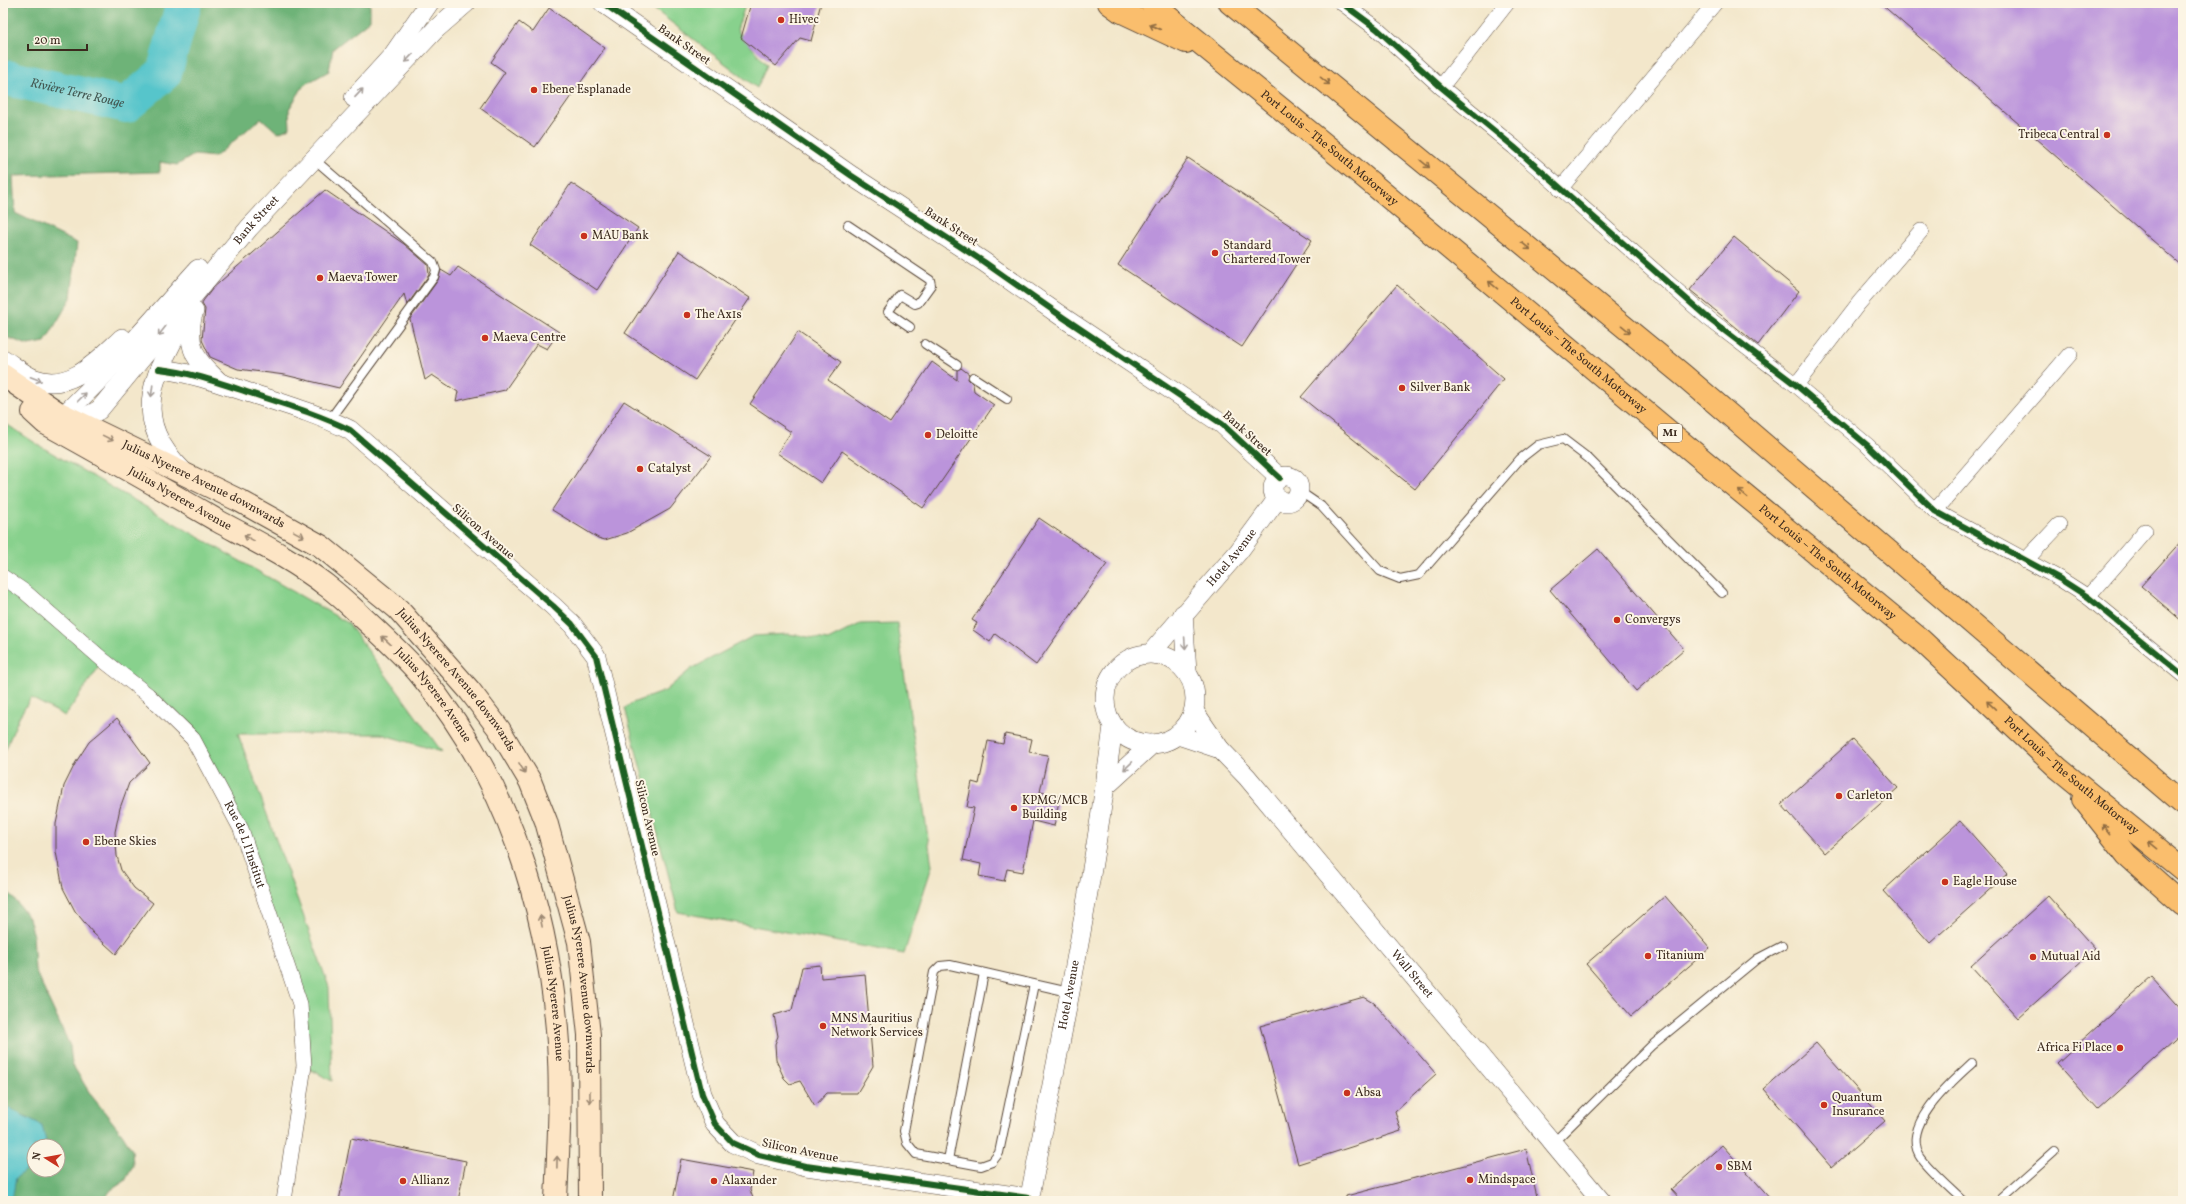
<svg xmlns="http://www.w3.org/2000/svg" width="2186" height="1204" font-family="Vollkorn,serif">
<rect width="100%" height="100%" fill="#fcf5e5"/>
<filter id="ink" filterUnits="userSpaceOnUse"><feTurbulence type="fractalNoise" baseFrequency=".025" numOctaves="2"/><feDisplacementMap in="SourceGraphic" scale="8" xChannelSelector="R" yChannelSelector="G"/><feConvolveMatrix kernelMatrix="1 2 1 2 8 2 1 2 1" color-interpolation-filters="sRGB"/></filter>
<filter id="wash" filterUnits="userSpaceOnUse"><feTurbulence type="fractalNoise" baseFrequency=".012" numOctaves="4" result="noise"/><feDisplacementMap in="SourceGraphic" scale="16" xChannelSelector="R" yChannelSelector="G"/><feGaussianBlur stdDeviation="0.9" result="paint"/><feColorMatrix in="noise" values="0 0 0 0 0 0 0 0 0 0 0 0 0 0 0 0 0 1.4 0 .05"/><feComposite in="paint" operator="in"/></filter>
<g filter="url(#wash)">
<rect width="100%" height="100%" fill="#f3e7cb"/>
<!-- green -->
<g fill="#88d18d" stroke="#627e56">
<polygon points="646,3 746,3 737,30 767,65 757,88"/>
<polygon points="3,422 40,446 348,623 442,752 381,734 238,734 329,987 332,1081 304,1066 300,1004 241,829 193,739 103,661 65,716 31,698 19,717 4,753"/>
<polygon points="897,623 932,866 904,954 678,912 625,708 632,703 665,691 691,669 753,636 789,634 828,640 860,624"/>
</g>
<!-- forest -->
<g fill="#6eb378" stroke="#546e4b" fill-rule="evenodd">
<polygon points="3,3 370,3 370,20 333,49 329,71 304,85 289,109 290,128 278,133 261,118 215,157 194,155 177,165 160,162 160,172 13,176 15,213 77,243 71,298 45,342 28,345 3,336"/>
<path d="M 3,882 L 6,889 L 29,918 L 33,933 L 35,970 L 70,1046 L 72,1064 L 91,1095 L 123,1135 L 132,1150 L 133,1166 L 125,1181 L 111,1190 L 103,1201 L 3,1201 ZM 34,1146 L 58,1146 L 58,1170 L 34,1170 Z"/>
</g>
<!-- water -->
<polygon fill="#57c5cb" stroke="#497874" points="3,1105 42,1125 46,1141 44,1146 34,1146 34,1163 16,1178 12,1201 3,1201"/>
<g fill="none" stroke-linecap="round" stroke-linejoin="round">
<!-- river -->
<path stroke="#57c5cb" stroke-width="36" id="s1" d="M 3,77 L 126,105 L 164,73 L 184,3"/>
</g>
<g id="blocks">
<!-- building -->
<g fill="#bb94db">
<polygon points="751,3 821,3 811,41 800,38 776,66 741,38"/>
<polygon points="1880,3 2183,3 2183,267"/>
<polygon points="549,8 605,48 535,147 480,108 505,72 491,62 519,22 533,32"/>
<polygon points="1188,158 1312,240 1242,347 1118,265"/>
<polygon points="571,183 638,228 597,290 530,245"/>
<polygon points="325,190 404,244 428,265 429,275 407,305 404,294 339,388 285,375 238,369 210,357 202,340 205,309 202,304 203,301 213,288"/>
<polygon points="1734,237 1799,291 1758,345 1690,290"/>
<polygon points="679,251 750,298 695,380 625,333"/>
<polygon points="458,267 559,332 547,349 537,344 505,390 456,401 458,392 432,375 425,380 410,319 438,280 441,270 451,276"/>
<polygon points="1397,285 1504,379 1415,489 1301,397"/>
<polygon points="798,332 841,362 828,380 890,423 932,362 957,380 957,370 961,368 969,374 968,379 973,384 974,391 994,405 923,508 842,451 821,483 777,453 791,432 750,404"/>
<polygon points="624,401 711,456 670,509 627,533 605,540 598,538 552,510"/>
<polygon points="1039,518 1107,564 1036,665 995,634 990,642 973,630 977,623 972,620"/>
<polygon points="2183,539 2183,622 2141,586"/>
<polygon points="1598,549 1684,649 1636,691 1550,590"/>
<polygon points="117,718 150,763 129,783 120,808 115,832 117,856 121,870 134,888 153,903 116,954 93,933 75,911 63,888 56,852 56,824 64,786 76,762 89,742"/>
<polygon points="1005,734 1032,739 1029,752 1048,755 1040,792 1060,796 1054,826 1033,821 1023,872 1007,869 1004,881 979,876 981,864 963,860 974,808 967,807 972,782 979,784 988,741 1003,744"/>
<polygon points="1853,739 1898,788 1825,853 1781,804"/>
<polygon points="1960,821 2007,874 1930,943 1883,891"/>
<polygon points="1665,896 1710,948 1631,1016 1586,964"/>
<polygon points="2048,896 2095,949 2018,1018 1971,966"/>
<polygon points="820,965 821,978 865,974 873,1066 857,1093 827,1093 815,1106 800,1081 790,1084 784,1078 776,1060 775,1044 778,1036 774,1015 792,1010 802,967"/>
<polygon points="2152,977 2183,1012 2183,1033 2098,1109 2057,1063"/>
<polygon points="1364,997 1374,1003 1436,1074 1395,1111 1401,1131 1298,1164 1260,1026"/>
<polygon points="1816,1043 1885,1121 1832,1167 1764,1089"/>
<polygon points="351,1138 466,1161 458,1201 339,1201"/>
<polygon points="1722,1145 1772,1201 1681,1201 1671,1190"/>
<polygon points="1526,1149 1538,1201 1346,1201 1346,1196"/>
<polygon points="681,1159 753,1172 750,1190 754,1201 673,1201"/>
</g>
</g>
</g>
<g filter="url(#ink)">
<use href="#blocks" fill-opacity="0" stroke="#574638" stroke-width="1"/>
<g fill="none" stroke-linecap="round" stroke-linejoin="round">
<!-- service casing -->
<g stroke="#574638" stroke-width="10">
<g id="service">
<polyline points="314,159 433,262 436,270 434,277 330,419"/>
<polyline points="848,225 930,280 931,285 918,303 915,304 900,295 888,312 910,327"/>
<polyline points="925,344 957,365"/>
<polyline points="973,377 1007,399"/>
<polyline points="1299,491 1321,506 1380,571 1400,579 1419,575 1520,459 1538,445 1563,439 1588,458 1722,593"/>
<polyline points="1034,984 999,1153 992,1162 981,1166 916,1154 907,1143 904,1131 934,972 940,966 950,965 1069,992"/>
<polyline points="1553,1143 1651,1046 1757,959 1782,946"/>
<polyline points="948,1160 984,973"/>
<path d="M 1964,1201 C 1953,1191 1925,1166 1919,1155 C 1902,1123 1953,1081 1972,1063"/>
<polyline points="1999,1201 2054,1152"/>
</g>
</g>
<!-- minor casing -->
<g stroke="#574638" stroke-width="16">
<g id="minor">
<polyline points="1342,3 1377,29 1441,87 1514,147 1708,318 1796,385 1867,445 1935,511 2060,579 2088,597 2183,675"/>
<polyline points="1441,87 1507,3"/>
<polyline points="1560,189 1715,3"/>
<polyline points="1796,385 1859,303 1921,231"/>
<polyline points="1935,511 2070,354"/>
<polyline points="2025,561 2059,525"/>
<path id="s2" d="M 3,577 L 25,592 L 103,660 L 148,695 L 193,739 L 241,829 L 300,1004 L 304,1066 L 284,1201"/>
<polyline points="2088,597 2145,531"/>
</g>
</g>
<!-- tertiary casing -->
<g stroke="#574638" stroke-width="20">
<g id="tertiary">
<polyline points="603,3 852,176 984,262 1064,318 1222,424 1280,478"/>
<polyline points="354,98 393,55 429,3"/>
<path d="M 194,311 C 189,324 189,347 198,359 C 203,367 212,375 219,382"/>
<path d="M 3,359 C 13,365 24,375 35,379 C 71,392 98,360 122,338"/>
<path d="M 159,369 C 190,372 220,383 250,393 C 284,404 318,414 350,430 L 553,606 L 572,624 L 596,656 L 702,1094 L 715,1124 L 733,1143 L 759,1155 L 806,1166 L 1029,1198"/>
<path id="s3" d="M 66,421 L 82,419 L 99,410 L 249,228 L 435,30 L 466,3"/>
<polyline points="69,430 66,421 70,409 101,378 198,269"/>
<path d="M 183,471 C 125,414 158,371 188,312"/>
<circle cx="1286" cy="489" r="13"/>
<polyline points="1183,614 1187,671"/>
<path id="s4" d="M 1151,653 L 1239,551 L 1278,498"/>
<circle cx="1150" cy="699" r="45"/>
<path id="s5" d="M 1194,711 L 1220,749 L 1247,777 L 1601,1201"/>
<polyline points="1178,735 1220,749"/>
<polyline points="1105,787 1151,745"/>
<path id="s6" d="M 1029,1201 C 1060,1044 1093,886 1113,726"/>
</g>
</g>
<!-- secondary casing -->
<g stroke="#574638" stroke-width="24">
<g id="secondary">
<path id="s7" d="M 3,375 L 57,412 L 240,501 L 321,546 L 398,609 L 470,691 L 499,729 L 530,781 L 546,821 L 579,942 L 589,1035 L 590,1201"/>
<path id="s8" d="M 33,412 L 45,423 C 103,455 161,488 218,521 C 255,541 294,560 327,586 C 343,598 358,613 373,627 C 389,642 405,657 419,673 C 507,778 549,909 558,1043 C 562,1095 558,1149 556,1201"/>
</g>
</g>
<!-- trunk casing -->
<g stroke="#574638" stroke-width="24">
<g id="trunk">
<polyline points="1109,3 1120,11 1186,42"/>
<path id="s9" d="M 1151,3 L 1339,156 L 1722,476 L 1921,640 L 2058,768 L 2183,870"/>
<polyline points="1230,3 1683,375 2183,804"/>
<polyline points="2083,799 2127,855 2183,905"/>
</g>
</g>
<!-- service -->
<use href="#service" stroke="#fff" stroke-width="8"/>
<!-- minor -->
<use href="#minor" stroke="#fff" stroke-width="15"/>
<!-- tertiary -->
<use href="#tertiary" stroke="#fff" stroke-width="19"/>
<!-- secondary -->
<use href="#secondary" stroke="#fde5c5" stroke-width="22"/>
<!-- trunk -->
<use href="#trunk" stroke="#fabe6d" stroke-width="22"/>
<!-- cycleway casing -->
<g stroke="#fcf5e5" stroke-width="8">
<g id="cycleway">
<polyline points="603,3 852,176 984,262 1064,318 1222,424 1280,478"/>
<polyline points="1342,3 1377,29 1441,87 1514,147 1708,318 1796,385 1867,445 1935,511 2060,579 2088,597 2183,675"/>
<path d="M 159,369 C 190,372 220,383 250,393 C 284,404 318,414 350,430 L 553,606 L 572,624 L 596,656 L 702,1094 L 715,1124 L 733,1143 L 759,1155 L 806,1166 L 1029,1198"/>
</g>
</g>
<!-- cycleway -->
<use href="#cycleway" stroke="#1b5e20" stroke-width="6"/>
</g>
<!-- one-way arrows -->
<defs><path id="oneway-shaft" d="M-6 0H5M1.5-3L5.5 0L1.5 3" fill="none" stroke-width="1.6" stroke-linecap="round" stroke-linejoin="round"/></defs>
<g stroke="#916d42">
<use href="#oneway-shaft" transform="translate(1155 27) rotate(-155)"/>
<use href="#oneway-shaft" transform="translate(1325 81) rotate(39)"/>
<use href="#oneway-shaft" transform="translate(1425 164) rotate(39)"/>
<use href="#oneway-shaft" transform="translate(1526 246) rotate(39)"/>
<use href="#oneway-shaft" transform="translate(1493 285) rotate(-140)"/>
<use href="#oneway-shaft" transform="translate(1626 329) rotate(39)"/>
<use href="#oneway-shaft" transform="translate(1743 494) rotate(-141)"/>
<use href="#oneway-shaft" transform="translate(1991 705) rotate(-137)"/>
<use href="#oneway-shaft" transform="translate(2106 829) rotate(-128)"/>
<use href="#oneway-shaft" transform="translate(2153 845) rotate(-141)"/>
</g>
<g stroke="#a79f9a">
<use href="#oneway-shaft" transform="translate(409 58) rotate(133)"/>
<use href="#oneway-shaft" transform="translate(359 93) rotate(-47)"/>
<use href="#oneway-shaft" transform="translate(162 331) rotate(129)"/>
<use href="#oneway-shaft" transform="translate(36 379) rotate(21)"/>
<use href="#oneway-shaft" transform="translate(152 391) rotate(97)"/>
<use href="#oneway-shaft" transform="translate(82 397) rotate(-45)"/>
<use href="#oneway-shaft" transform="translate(1185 643) rotate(86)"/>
<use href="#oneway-shaft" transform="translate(1128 766) rotate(137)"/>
</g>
<g stroke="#9c8872">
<use href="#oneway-shaft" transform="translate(108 438) rotate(26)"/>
<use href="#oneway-shaft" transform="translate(299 534) rotate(29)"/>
<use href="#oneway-shaft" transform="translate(249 538) rotate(-151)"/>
<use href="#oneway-shaft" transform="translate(386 640) rotate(-137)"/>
<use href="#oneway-shaft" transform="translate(522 768) rotate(59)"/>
<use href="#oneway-shaft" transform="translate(541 921) rotate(-101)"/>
<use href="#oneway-shaft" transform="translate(590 1097) rotate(89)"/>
<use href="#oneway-shaft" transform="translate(557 1162) rotate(-89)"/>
</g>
</g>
<!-- markers -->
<g fill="#c8321e" stroke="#fcf5e5" stroke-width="1.5">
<circle cx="781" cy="20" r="4"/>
<circle cx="534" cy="90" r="4"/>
<circle cx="2107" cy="135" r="4"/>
<circle cx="584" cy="236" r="4"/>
<circle cx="1215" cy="253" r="4"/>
<circle cx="320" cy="278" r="4"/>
<circle cx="687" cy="315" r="4"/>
<circle cx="485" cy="338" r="4"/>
<circle cx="1402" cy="388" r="4"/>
<circle cx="928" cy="435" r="4"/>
<circle cx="640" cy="469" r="4"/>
<circle cx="1617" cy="620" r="4"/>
<circle cx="1839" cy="796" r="4"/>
<circle cx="1014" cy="808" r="4"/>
<circle cx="86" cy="842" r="4"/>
<circle cx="1945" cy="882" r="4"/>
<circle cx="1648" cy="956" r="4"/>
<circle cx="2033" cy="957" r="4"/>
<circle cx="823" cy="1026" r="4"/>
<circle cx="2120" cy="1048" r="4"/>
<circle cx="1347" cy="1093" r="4"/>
<circle cx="1824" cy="1105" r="4"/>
<circle cx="1719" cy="1167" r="4"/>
<circle cx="1470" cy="1180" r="4"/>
<circle cx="403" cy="1181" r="4"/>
<circle cx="714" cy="1181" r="4"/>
</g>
<g text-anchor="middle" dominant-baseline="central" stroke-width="4" stroke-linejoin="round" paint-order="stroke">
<!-- shield labels -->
<rect fill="#fcf5e5" stroke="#75675a" stroke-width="1" x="1658" y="424" width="24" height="18" rx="3"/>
<g font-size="11" font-weight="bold" fill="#3b2a1e">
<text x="1670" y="433">M1</text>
</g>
<!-- poi labels -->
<g font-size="12" fill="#3b2a1e" stroke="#fcf5e5" text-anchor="start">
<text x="789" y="20">Hivec</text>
<text x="542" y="90">Ebene Esplanade</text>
<text x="2099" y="135" text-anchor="end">Tribeca Central</text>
<text x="592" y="236">MAU Bank</text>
<text x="1223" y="246">Standard<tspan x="1223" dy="14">Chartered Tower</tspan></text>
<text x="328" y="278">Maeva Tower</text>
<text x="695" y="315">The Ax1s</text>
<text x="493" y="338">Maeva Centre</text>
<text x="1410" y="388">Silver Bank</text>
<text x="936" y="435">Deloitte</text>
<text x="648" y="469">Catalyst</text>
<text x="1625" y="620">Convergys</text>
<text x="1847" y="796">Carleton</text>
<text x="1022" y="801">KPMG/MCB<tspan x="1022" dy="14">Building</tspan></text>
<text x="94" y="842">Ebene Skies</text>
<text x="1953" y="882">Eagle House</text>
<text x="1656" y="956">Titanium</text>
<text x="2041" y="957">Mutual Aid</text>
<text x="831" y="1019">MNS Mauritius<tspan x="831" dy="14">Network Services</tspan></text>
<text x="2112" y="1048" text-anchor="end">Africa Fi Place</text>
<text x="1355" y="1093">Absa</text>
<text x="1832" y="1098">Quantum<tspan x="1832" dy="14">Insurance</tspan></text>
<text x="1727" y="1167">SBM</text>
<text x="1478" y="1180">Mindspace</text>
<text x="411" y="1181">Allianz</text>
<text x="722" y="1181">Alaxander</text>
</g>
<!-- street labels -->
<g font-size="12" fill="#3b2a1e" stroke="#fcf5e5">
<text transform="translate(684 45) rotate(35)">Bank Street</text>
<text stroke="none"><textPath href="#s9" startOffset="230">Port Louis – The South Motorway</textPath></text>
<text stroke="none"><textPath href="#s3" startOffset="282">Bank Street</textPath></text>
<text transform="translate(951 227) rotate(33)">Bank Street</text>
<text stroke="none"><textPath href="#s9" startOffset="554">Port Louis – The South Motorway</textPath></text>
<text transform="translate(1247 434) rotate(42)">Bank Street</text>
<text stroke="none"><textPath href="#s7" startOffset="229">Julius Nyerere Avenue downwards</textPath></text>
<text stroke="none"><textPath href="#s8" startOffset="171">Julius Nyerere Avenue</textPath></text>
<text transform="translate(483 532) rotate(41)">Silicon Avenue</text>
<text stroke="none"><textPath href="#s4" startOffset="125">Hotel Avenue</textPath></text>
<text stroke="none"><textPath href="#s9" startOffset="878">Port Louis – The South Motorway</textPath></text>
<text stroke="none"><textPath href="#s7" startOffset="553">Julius Nyerere Avenue downwards</textPath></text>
<text stroke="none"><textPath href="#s8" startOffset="495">Julius Nyerere Avenue</textPath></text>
<text stroke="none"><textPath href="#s9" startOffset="1202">Port Louis – The South Motorway</textPath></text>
<text transform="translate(647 818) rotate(77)">Silicon Avenue</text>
<text stroke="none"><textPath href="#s2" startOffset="368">Rue de L l'Institut</textPath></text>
<text stroke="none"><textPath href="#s5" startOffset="342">Wall Street</textPath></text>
<text stroke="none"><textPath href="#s7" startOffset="889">Julius Nyerere Avenue downwards</textPath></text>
<text stroke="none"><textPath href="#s6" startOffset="210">Hotel Avenue</textPath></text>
<text stroke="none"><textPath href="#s8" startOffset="831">Julius Nyerere Avenue</textPath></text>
<text transform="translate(800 1151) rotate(12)">Silicon Avenue</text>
</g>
<!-- water labels -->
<g font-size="13" font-style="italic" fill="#435852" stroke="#fcf5e5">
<text stroke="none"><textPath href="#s1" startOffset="76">Rivière Terre Rouge</textPath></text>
</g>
</g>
<!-- margin -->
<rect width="2186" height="1204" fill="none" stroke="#fcf5e5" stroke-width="16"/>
<!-- north arrow -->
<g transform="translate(46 1158) rotate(281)"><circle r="19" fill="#fcf5e5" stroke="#afa495"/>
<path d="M0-3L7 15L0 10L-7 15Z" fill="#c8321e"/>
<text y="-6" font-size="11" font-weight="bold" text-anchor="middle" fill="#3b2a1e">N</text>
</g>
<!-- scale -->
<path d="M28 44v6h59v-6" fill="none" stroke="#3b2a1e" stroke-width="2"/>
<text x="34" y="44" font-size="12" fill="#3b2a1e" stroke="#fcf5e5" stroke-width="3" paint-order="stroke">20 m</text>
</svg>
